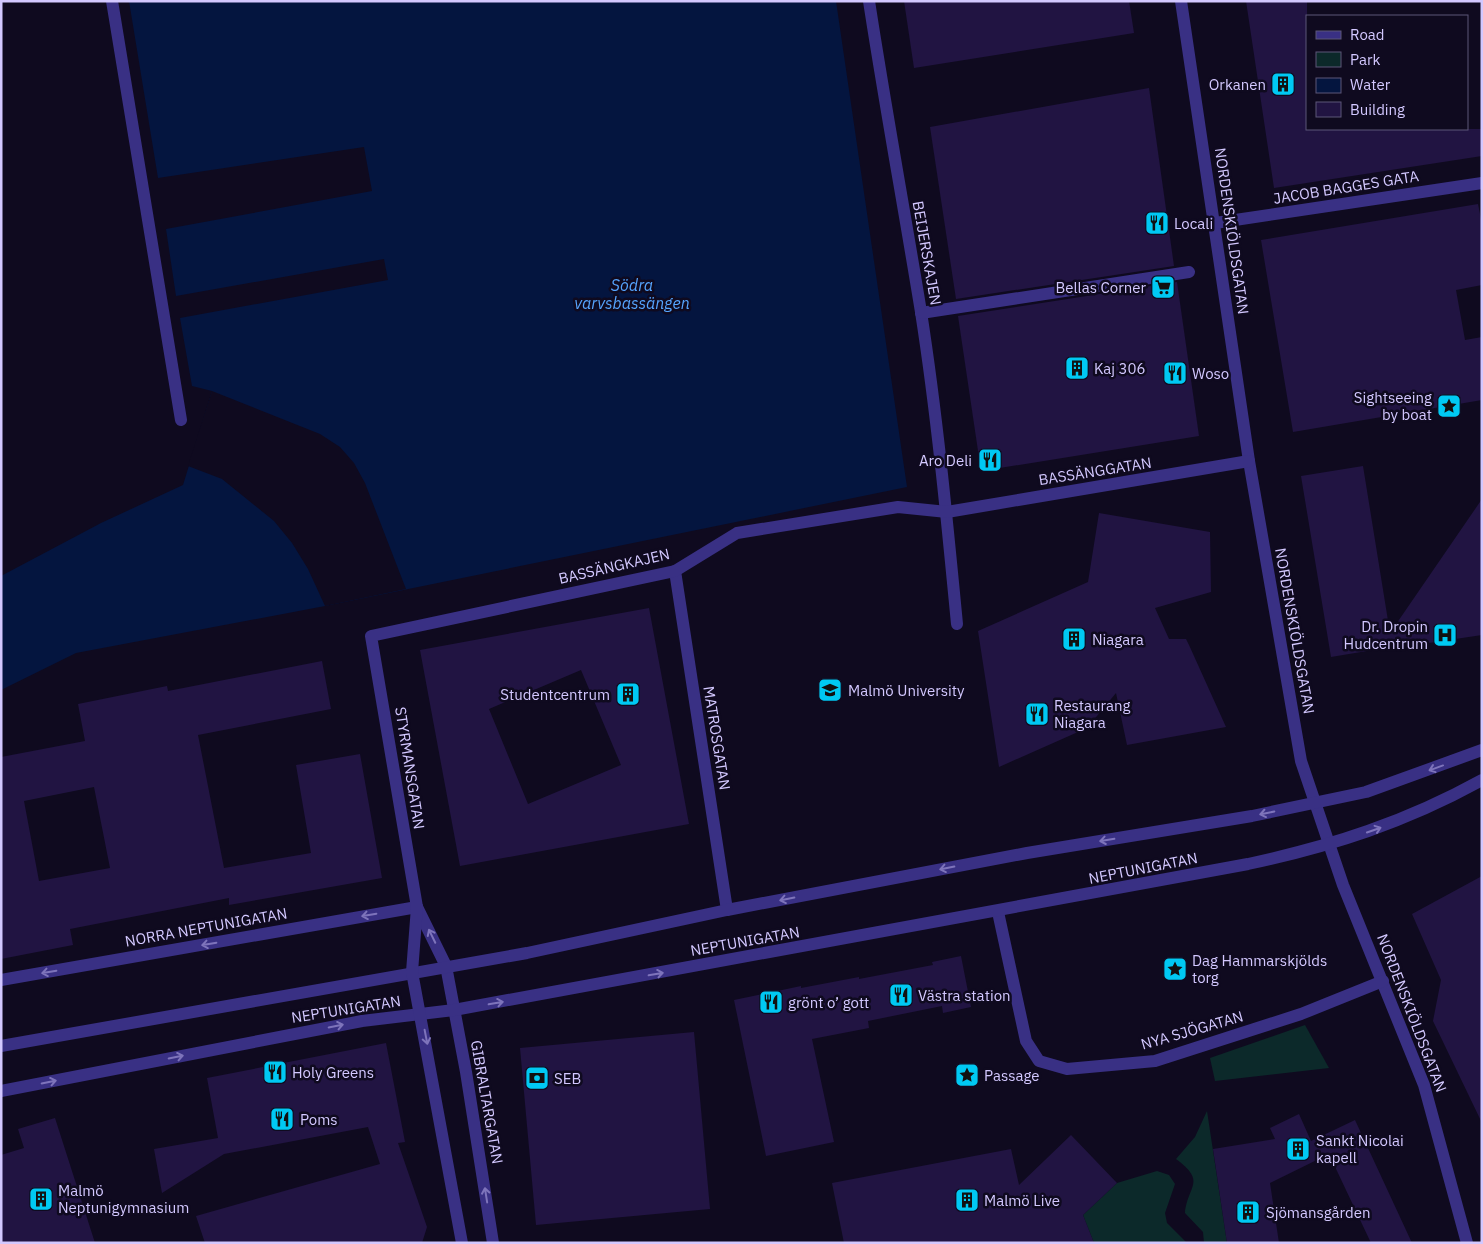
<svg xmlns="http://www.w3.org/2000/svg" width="1483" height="1244" font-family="'IBM Plex Sans',sans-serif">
<rect width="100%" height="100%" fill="#0f0a1f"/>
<!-- green -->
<g fill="#0c292a">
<polygon points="1305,1025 1329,1068 1215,1081 1210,1058"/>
<path d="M 1207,1111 L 1227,1243 L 1204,1243 L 1203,1232 L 1185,1213 C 1188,1185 1207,1182 1176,1159 L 1195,1137 Z"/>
<polygon points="1157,1171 1169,1175 1175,1184 1165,1213 1167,1223 1187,1243 1094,1243 1083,1215 1117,1183"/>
</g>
<!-- water -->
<polygon fill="#04153f" points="129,1 836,1 907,487 325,606 76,653 1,690 1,576 101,523 183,485 212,391 192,386 180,318 388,280 384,259 176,296 166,229 372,191 364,147 158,178"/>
<!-- pier -->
<polygon fill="#0f0a1f" points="212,391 320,434 340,447 354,463 365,483 406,589 325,606 308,569 292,543 274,521 222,479 188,466"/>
<!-- building -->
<g fill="#211442" fill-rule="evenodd">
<polygon points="904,1 1129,1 1134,33 914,68"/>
<polygon points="1246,1 1307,1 1307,129 1482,129 1482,156 1274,188"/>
<polygon points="1149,88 1174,266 956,299 930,127"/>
<polygon points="1478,204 1482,224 1482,285 1456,290 1465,340 1482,337 1482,400 1293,432 1261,240"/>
<polygon points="1177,282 1199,436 981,471 958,316"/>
<polygon points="1363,466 1390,633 1482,499 1482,635 1422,644 1421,642 1331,657 1301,476"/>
<polygon points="1099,513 1210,532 1211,592 1155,608 1169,639 1186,639 1189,645 1226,727 1127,745 1116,693 1087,728 999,767 978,631 1088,582"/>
<path d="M 649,608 L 689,824 L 460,866 L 420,650 ZM 581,670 L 621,765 L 528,804 L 489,709 Z"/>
<path d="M 322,661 L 331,709 L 198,735 L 224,868 L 311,853 L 296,765 L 360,754 L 382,878 L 229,905 L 229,898 L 70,929 L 73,945 L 1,959 L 1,757 L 85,741 L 78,704 L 167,686 L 168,691 ZM 94,787 L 110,868 L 39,881 L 24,801 Z"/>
<polygon points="1482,876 1482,1123 1433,1021 1441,980 1412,914"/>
<polygon points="961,956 971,1007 943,1013 942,1006 868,1021 869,1028 812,1039 834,1142 766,1156 734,1000 801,986 801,988 859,977 859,979 933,965 932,962"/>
<polygon points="694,1032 710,1209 536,1225 520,1048"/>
<polygon points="386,1043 405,1142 398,1143 427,1227 422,1243 205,1243 196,1216 380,1164 368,1127 224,1154 162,1193 154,1149 218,1138 207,1078"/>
<polygon points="1299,1114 1311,1141 1355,1120 1412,1243 1371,1243 1329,1154 1270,1183 1279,1243 1227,1243 1213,1149 1275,1139 1270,1128"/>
<polygon points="55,1118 95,1243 1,1243 1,1155 24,1148 18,1129"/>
<polygon points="1071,1135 1117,1183 1083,1215 1094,1243 844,1243 832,1183 1011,1149 1019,1185"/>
</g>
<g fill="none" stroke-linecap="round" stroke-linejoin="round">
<!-- minor -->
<g stroke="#393084" stroke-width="12">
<polyline points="112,1 181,420"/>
<path d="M 869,1 C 885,105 904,208 921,312 C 937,415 947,520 957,624"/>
<polyline points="1181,1 1249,461 1301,761 1343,885 1424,1085 1467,1243"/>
<polyline points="1215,223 1482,183"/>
<polyline points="921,313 1189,272"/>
<polyline points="675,571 727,910"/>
<polyline points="417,907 446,966 466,1072 493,1243"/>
<polyline points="998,912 1026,1041 1039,1061 1067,1069 1155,1061 1301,1014 1383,981"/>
<polyline points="1,980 417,907"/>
<polyline points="1,1046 527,953 727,910 1027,853 1252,816 1366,792 1482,750"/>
<path d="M 1,1091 L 362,1021 L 454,1010 L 1248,864 C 1332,846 1406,822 1482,780"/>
<polyline points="462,1243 412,972 417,907 371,636 675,571 737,533 898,507 947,512 1249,461"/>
</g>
</g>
<!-- one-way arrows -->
<defs><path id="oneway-shaft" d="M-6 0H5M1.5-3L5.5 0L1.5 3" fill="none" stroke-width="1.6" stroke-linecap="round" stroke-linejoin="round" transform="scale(1.25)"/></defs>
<g stroke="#7e74bb">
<use href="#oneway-shaft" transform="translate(1436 768) rotate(160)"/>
<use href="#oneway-shaft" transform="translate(1267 813) rotate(168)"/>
<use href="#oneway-shaft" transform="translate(1374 830) rotate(-19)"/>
<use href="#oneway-shaft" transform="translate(1107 840) rotate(171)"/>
<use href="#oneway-shaft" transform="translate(947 868) rotate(169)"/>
<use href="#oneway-shaft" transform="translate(787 899) rotate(169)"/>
<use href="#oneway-shaft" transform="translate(369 915) rotate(170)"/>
<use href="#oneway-shaft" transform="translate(432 936) rotate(-116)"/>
<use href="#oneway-shaft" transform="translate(209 944) rotate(170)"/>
<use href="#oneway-shaft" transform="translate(49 972) rotate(170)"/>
<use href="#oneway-shaft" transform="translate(656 974) rotate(-10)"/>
<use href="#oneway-shaft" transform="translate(496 1003) rotate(-10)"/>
<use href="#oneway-shaft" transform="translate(336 1026) rotate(-11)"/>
<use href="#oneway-shaft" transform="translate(426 1037) rotate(79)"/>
<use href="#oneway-shaft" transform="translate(176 1057) rotate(-11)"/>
<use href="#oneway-shaft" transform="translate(49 1082) rotate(-11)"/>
<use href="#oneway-shaft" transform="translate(486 1195) rotate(-99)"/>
</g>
<!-- icons -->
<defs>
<g id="building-square" transform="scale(1.25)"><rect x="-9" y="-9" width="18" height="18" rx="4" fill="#00c9f3" stroke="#0f0a1f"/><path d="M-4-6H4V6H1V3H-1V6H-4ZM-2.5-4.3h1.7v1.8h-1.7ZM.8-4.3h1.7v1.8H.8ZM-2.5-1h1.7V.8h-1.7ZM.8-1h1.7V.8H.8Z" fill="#111"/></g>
<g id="restaurant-square" transform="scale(1.25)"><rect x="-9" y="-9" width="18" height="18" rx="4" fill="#00c9f3" stroke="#0f0a1f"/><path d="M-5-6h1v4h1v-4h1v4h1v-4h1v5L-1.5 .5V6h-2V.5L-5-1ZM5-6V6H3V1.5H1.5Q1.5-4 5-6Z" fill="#111"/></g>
<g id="supermarket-square" transform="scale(1.25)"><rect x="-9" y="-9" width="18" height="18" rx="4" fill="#00c9f3" stroke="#0f0a1f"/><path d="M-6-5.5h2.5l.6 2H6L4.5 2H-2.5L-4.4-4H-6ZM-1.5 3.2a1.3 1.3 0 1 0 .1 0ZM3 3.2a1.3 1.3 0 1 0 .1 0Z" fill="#111"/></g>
<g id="sight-square" transform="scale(1.25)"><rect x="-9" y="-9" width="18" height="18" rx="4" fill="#00c9f3" stroke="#0f0a1f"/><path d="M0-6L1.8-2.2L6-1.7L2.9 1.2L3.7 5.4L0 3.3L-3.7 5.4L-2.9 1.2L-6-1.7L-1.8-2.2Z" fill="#111"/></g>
<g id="hospital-square" transform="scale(1.25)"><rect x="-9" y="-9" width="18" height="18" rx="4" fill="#00c9f3" stroke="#0f0a1f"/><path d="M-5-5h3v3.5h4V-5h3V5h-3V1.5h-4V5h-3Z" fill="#111"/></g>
<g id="university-square" transform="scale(1.25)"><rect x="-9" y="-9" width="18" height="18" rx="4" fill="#00c9f3" stroke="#0f0a1f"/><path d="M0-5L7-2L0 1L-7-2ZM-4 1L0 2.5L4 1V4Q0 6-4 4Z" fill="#111"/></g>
<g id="bank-square" transform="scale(1.25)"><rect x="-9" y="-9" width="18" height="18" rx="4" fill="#00c9f3" stroke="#0f0a1f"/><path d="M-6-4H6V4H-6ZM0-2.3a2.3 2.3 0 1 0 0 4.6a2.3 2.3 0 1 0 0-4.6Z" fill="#111"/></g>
</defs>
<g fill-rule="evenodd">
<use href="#building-square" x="1283" y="84"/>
<use href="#restaurant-square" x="1157" y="223"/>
<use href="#supermarket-square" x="1163" y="287"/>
<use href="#building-square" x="1077" y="368"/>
<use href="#restaurant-square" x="1175" y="373"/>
<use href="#sight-square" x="1449" y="406"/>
<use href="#restaurant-square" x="990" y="460"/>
<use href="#hospital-square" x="1445" y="635"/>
<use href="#building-square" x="1074" y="639"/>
<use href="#university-square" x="830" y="690"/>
<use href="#building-square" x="628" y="694"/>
<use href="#restaurant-square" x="1037" y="714"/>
<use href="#sight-square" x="1175" y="969"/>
<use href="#restaurant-square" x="901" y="995"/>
<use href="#restaurant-square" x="771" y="1002"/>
<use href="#restaurant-square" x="275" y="1072"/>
<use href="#sight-square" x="967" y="1075"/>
<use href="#bank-square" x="537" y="1078"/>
<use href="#restaurant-square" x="282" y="1119"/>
<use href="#building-square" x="1298" y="1149"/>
<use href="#building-square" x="41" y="1199"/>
<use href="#building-square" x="967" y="1200"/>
<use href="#building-square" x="1248" y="1212"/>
</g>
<g text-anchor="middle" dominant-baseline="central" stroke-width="5" stroke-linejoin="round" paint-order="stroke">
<!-- poi labels -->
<g font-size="15" fill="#d3c8ff" stroke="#0f0a1f" text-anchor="start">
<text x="1266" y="84" text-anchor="end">Orkanen</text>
<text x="1174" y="223">Locali</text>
<text x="1146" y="287" text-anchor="end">Bellas Corner</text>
<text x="1094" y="368">Kaj 306</text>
<text x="1192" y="373">Woso</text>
<text x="1432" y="397" text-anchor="end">Sightseeing<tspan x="1432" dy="17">by boat</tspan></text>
<text x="972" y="460" text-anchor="end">Aro Deli</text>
<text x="1428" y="626" text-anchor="end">Dr. Dropin<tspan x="1428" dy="17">Hudcentrum</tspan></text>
<text x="1092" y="639">Niagara</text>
<text x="848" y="690">Malmö University</text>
<text x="610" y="694" text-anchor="end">Studentcentrum</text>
<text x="1054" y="705">Restaurang<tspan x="1054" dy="17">Niagara</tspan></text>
<text x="1192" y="960">Dag Hammarskjölds<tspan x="1192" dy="17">torg</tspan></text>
<text x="918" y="995">Västra station</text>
<text x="788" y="1002">grönt o’ gott</text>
<text x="292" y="1072">Holy Greens</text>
<text x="984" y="1075">Passage</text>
<text x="554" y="1078">SEB</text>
<text x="300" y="1119">Poms</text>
<text x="1316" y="1140">Sankt Nicolai<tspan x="1316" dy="17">kapell</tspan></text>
<text x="58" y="1190">Malmö<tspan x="58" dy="17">Neptunigymnasium</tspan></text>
<text x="984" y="1200">Malmö Live</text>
<text x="1266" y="1212">Sjömansgården</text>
</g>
<!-- street labels -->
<g font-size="15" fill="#d3c8ff" stroke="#0f0a1f">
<text transform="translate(1346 187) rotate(-9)">JACOB BAGGES GATA</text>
<text transform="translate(1232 231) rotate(82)">NORDENSKIÖLDSGATAN</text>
<text transform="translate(927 253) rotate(80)">BEIJERSKAJEN</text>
<text transform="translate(1095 471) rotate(-9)">BASSÄNGGATAN</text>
<text transform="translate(614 566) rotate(-13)">BASSÄNGKAJEN</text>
<text transform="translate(1295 631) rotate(80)">NORDENSKIÖLDSGATAN</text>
<text transform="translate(717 738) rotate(81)">MATROSGATAN</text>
<text transform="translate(410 768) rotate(81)">STYRMANSGATAN</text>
<text transform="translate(1143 868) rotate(-11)">NEPTUNIGATAN</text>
<text transform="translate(206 927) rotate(-10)">NORRA NEPTUNIGATAN</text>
<text transform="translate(745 941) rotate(-10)">NEPTUNIGATAN</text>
<text transform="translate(346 1009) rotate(-9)">NEPTUNIGATAN</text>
<text transform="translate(1412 1013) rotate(69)">NORDENSKIÖLDSGATAN</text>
<text transform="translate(1192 1030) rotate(-16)">NYA SJÖGATAN</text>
<text transform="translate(487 1102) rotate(80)">GIBRALTARGATAN</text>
</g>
<!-- water labels -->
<g font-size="16" font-style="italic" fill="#56a5ff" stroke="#0f0a1f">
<text x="632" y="285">Södra<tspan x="632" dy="18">varvsbassängen</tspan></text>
</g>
</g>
<!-- border -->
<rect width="1483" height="1244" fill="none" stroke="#d3c8ff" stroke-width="5"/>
<!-- legend -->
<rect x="1306" y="15" width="162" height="115" fill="#0f0a1f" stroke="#5d5679"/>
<rect x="1316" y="31" width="25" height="8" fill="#393084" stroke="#5d5679"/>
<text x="1350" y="40" font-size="15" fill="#d3c8ff">Road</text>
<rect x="1316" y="52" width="25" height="15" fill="#0c292a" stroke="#5d5679"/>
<text x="1350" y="65" font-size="15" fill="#d3c8ff">Park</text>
<rect x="1316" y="78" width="25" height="15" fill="#04153f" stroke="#5d5679"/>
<text x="1350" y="90" font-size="15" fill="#d3c8ff">Water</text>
<rect x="1316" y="102" width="25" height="15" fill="#211442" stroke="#5d5679"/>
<text x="1350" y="115" font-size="15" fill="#d3c8ff">Building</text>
</svg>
